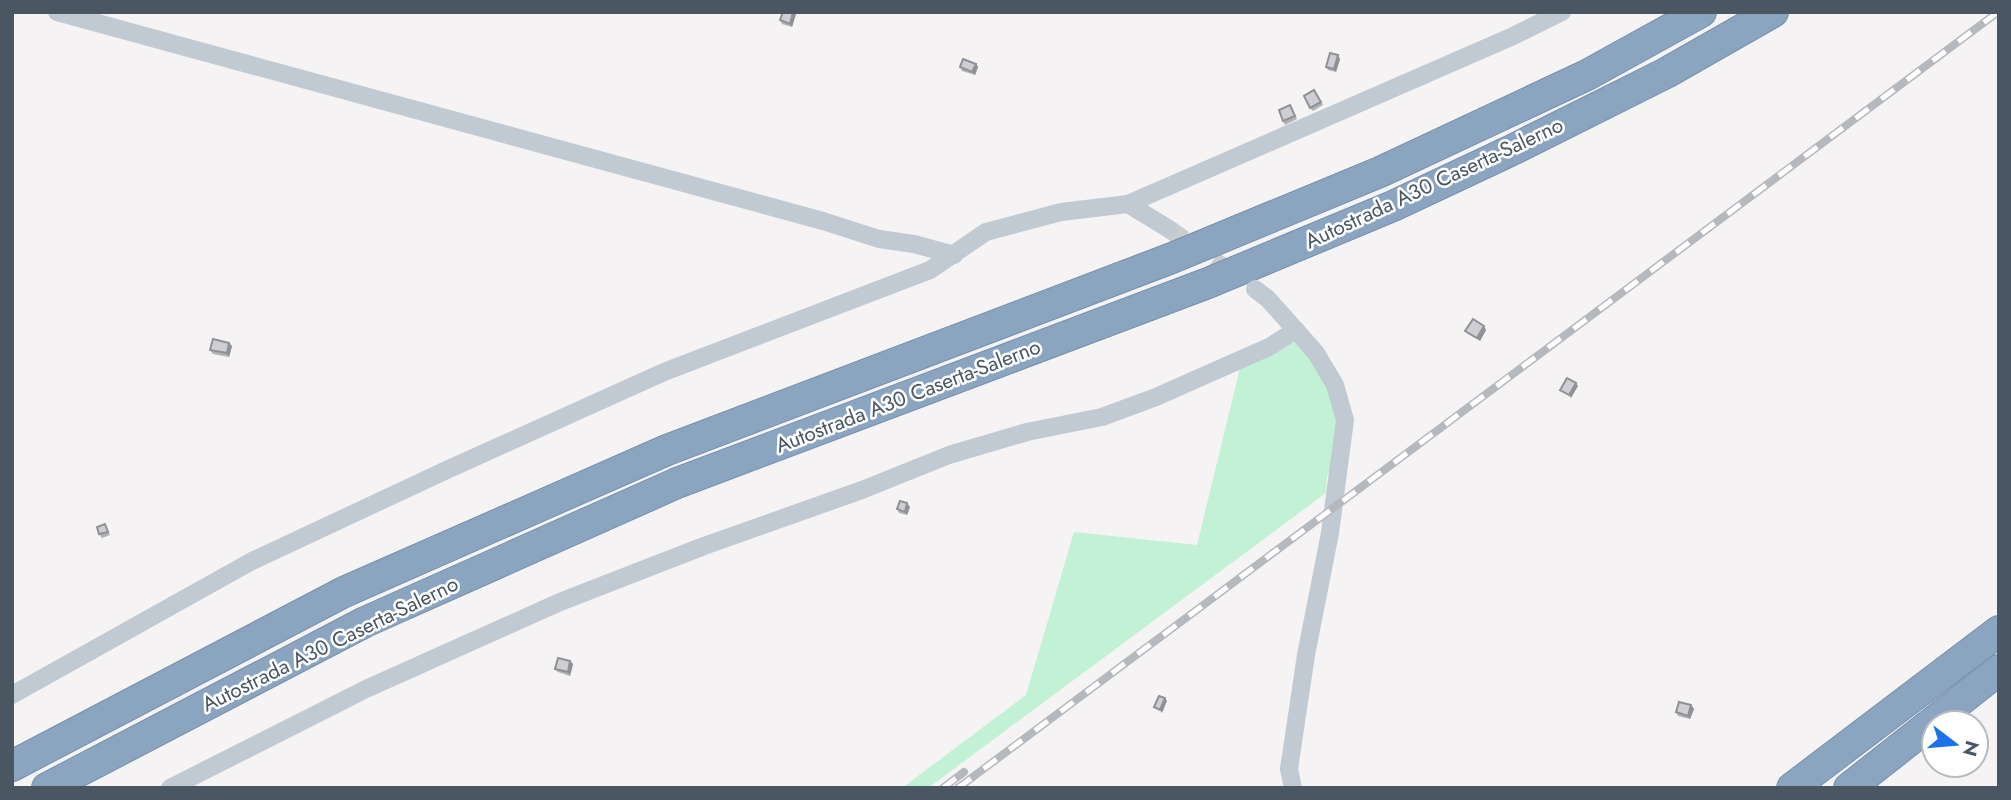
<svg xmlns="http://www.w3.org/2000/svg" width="2011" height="800" font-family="Jost,sans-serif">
<rect width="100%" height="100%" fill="#f5f3f3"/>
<!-- green -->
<path fill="#c3f1d5" d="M 1293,342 C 1330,371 1349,416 1335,462 C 1333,467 1328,472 1327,477 C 1326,482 1327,488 1326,493 L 928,788 L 902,788 L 1026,695 L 1074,532 L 1197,545 L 1241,364 Z"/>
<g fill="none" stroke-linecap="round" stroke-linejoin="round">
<!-- street-tunnel -->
<polyline stroke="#caccce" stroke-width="18" stroke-dasharray="18 9" stroke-linecap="butt" points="1169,229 1238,277"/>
<!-- highway casing -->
<g stroke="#7690ad" stroke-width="32">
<g id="highway">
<polyline points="12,766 344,592 667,450 1172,258 1380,172 1587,75 1701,12"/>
<polyline points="47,788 365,622 677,483 1208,283 1393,206 1510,151 1666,73 1773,12"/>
<polyline points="1792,788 1999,631"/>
<polyline points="1849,788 1999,670"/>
</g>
</g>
<!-- street -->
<g stroke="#c1cad2" stroke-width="18">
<polyline points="57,12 823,221 879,239 914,244 954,255"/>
<polyline points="1128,204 1169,229"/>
<polyline points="1255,289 1268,299 1316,353 1335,385 1345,420 1330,533 1306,655 1289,769 1293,788"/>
<polyline points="12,695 252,561 451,468 664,372 930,270 986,232 1061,212 1128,204 1511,37 1562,12"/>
<polyline points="170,788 366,689 560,602 704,546 862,490 949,455 1027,432 1102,417 1156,397 1269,347 1296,330"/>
</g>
<!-- highway -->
<use href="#highway" stroke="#8ba5c1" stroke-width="30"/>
<!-- rail casing -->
<g stroke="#b5b8bd" stroke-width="8">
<g id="rail">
<polyline points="943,788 964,772"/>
<polyline points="958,788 1998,12"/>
</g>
</g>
<!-- rail -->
<use href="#rail" stroke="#fff" stroke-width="5" stroke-dasharray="16" stroke-linecap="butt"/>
</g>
<!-- wall -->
<g fill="#b0b2b7">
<polygon points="783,12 795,12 796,14 792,27 782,24 780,20"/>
<polygon points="1340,59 1336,72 1328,70 1326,67"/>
<polygon points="976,64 978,67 975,75 962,71 960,67"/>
<polygon points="1316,93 1323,105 1313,111 1310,108"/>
<polygon points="1290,105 1297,119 1285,125 1283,121"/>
<polygon points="1486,330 1480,341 1468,334 1465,331"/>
<polygon points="229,343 232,346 229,357 213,354 210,350"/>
<polygon points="910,507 907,515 899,513 897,509"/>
<polygon points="107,528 110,535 102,538 99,534"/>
<polygon points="570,661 573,664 570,676 558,672 555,669"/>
<polygon points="1691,705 1694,709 1690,719 1678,716 1676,712"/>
</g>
<!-- shaded-wall -->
<g fill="#909195">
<polygon points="793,12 796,14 792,27 790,24"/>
<polygon points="1338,55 1340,59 1336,72 1334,69"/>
<polygon points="976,64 978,67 975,75 972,72"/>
<polygon points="1484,326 1486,330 1480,341 1477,338"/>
<polygon points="229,343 232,346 229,357 227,353"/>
<polygon points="1576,383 1578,386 1571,398 1569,395"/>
<polygon points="907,503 910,507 907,515 905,512"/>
<polygon points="570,661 573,664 570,676 568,672"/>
<polygon points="1165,698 1167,701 1162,713 1160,710"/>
<polygon points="1691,705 1694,709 1690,719 1688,716"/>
</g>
<!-- building -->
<g fill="#cdcfd5" stroke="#909195" stroke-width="2">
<polygon points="783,12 793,12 790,24 780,20"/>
<polygon points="1330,53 1338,55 1334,69 1326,67"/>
<polygon points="963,59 976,64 972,72 960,67"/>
<polygon points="1314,90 1321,102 1310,108 1304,96"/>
<polygon points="1290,105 1295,116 1283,121 1279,110"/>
<polygon points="1473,319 1484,326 1477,338 1465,331"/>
<polygon points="213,339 229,343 227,353 210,350"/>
<polygon points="1567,378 1576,383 1569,395 1560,390"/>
<polygon points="900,501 907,503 905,512 897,509"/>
<polygon points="105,524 108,532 99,534 97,527"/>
<polygon points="558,658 570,661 568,672 555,669"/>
<polygon points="1159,696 1165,698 1160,710 1154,707"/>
<polygon points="1679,702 1691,705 1688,716 1676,712"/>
</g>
<g text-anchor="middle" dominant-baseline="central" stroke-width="5" stroke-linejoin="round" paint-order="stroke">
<!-- street labels -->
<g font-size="21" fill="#4a5661" stroke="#fff">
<text transform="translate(1434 183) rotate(-25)">Autostrada A30 Caserta-Salerno</text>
<text transform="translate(908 396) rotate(-21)">Autostrada A30 Caserta-Salerno</text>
<text transform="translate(330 644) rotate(-26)">Autostrada A30 Caserta-Salerno</text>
</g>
</g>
<!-- border -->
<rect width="2011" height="800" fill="none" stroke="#4a5661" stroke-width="28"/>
<!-- north arrow -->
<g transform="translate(1955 744) rotate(106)"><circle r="33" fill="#ffffff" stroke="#b7bbc0" stroke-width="2"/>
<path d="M0-5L12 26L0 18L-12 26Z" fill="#1a73e8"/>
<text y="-10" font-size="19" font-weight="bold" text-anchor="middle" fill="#4a5661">N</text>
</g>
</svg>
